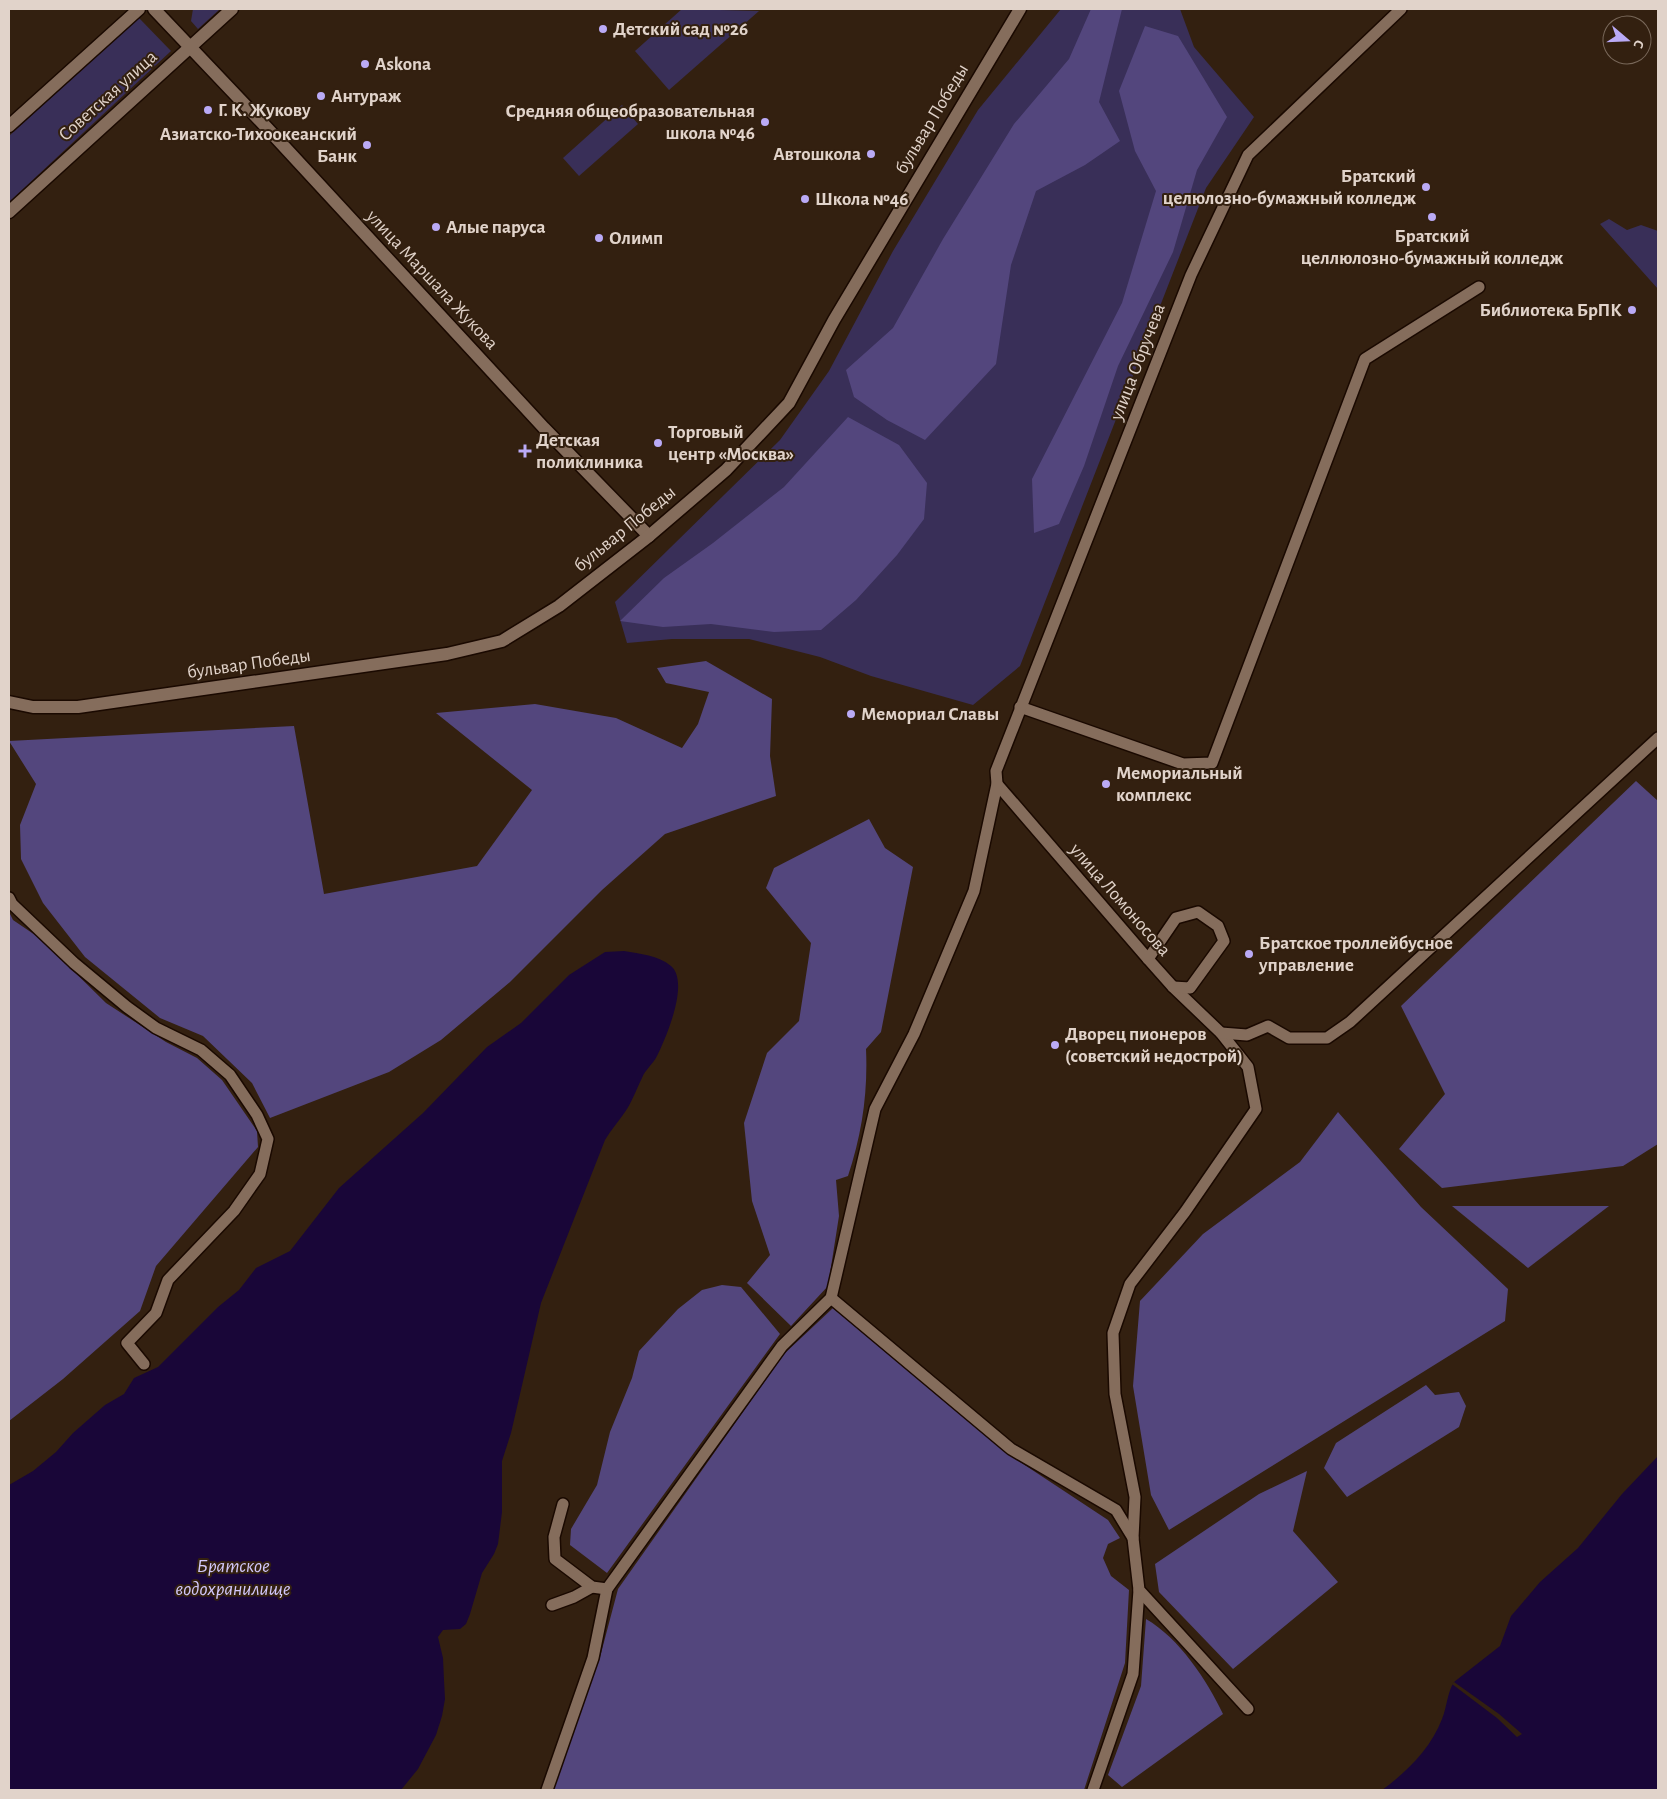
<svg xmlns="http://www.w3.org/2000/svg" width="1667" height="1799" font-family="'Alegreya Sans',sans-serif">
<rect width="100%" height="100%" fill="#332010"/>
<!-- green -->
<g fill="#392f58">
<polygon points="193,9 220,9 198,29 191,21"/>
<polygon points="682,9 759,11 669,90 635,51"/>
<polygon points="1061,9 1180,9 1194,47 1254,117 1206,188 1020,666 973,705 871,676 820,657 749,639 672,639 627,643 615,602 780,440 829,371 893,251 978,110"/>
<polygon points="139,18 171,51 9,202 9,136"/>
<polygon points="622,105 638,124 579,176 563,158"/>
<polygon points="1609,219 1627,230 1641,225 1658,231 1658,289 1600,224"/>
</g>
<!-- forest -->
<g fill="#53467d">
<polygon points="1091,9 1122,9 1099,102 1120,141 1085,165 1036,191 1011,265 996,364 925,440 887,420 854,397 846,370 893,328 943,239 1014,124 1069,59"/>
<polygon points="1145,26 1178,36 1227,117 1197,170 1173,252 1118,366 1084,466 1059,524 1034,533 1032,479 1122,303 1156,191 1135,151 1119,91"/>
<polygon points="848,417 899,445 927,483 924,519 897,555 856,600 821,630 774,632 711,624 663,627 620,621 664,578 713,543 784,487"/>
<polygon points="706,661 772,699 770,756 776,796 665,834 602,890 510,982 441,1040 389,1072 270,1118 252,1083 203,1036 160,1018 85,957 43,903 21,859 20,825 36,784 9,741 294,726 324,894 477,866 532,790 436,713 535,704 616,718 682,748 698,724 709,692 666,683 657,668"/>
<polygon points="1636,781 1658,801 1658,1144 1623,1166 1442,1188 1399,1149 1445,1094 1401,1006"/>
<path d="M 869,819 L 885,848 L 913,867 L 881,1032 L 866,1049 C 868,1093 862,1134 848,1176 L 836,1180 L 839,1216 L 828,1286 L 791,1326 L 747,1283 L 770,1255 L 752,1201 L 744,1123 L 767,1053 L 799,1021 L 811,943 L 766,888 L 774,868 Z"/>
<polygon points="9,912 13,920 41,939 106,1003 166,1042 197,1058 222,1080 257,1131 258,1147 156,1266 140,1311 63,1379 9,1421"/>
<polygon points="1338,1112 1421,1207 1508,1289 1505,1321 1169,1530 1151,1495 1133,1386 1140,1301 1203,1234 1300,1162"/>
<polygon points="1452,1206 1609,1206 1528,1268"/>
<polygon points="722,1285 741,1287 780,1334 607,1573 570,1545 571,1529 597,1485 610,1432 632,1378 639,1351 678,1309 702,1290"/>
<polygon points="833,1308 1008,1454 1108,1520 1120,1538 1108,1544 1103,1558 1111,1576 1129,1590 1125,1663 1084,1790 552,1790 600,1657 618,1589 784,1354"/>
<polygon points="1426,1385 1435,1395 1459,1392 1466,1406 1459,1427 1347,1497 1324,1468 1336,1443"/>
<polygon points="1307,1471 1293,1531 1338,1582 1233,1669 1159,1592 1155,1564 1259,1494"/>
<path d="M 1146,1619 C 1179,1638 1207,1680 1223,1714 L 1122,1787 L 1108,1775 L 1141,1686 Z"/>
</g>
<!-- water -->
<g fill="#190638">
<path d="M 624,951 C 640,954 658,955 671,966 C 690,982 666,1038 657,1056 C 653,1064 645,1070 642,1078 C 636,1090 632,1102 625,1112 C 618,1122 611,1130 605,1140 L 541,1303 L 511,1433 L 502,1461 L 502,1512 L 498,1544 L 494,1554 L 482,1573 L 470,1614 L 466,1624 L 460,1629 L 443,1630 L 438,1637 L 443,1658 L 444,1680 L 445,1699 L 442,1716 L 436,1735 L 418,1769 L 401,1790 L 9,1790 L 9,1485 L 33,1471 L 56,1452 L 73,1433 L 105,1405 L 124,1394 L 134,1378 L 158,1367 L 218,1307 L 239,1290 L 256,1268 L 290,1251 L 339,1188 L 423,1113 L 487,1047 L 521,1023 L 569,975 L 605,952 Z"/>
<path d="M 1658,1456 L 1658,1790 L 1382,1790 C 1407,1772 1431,1748 1442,1719 C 1447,1707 1447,1693 1454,1682 L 1500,1646 L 1511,1616 L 1518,1608 L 1540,1582 L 1578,1548 L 1622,1494 Z"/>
</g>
<!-- pier -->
<polygon fill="#332010" points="1454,1682 1499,1714 1522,1734 1517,1737 1497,1718 1452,1684"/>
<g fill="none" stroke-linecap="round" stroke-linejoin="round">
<!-- street casing -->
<g stroke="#1a0900" stroke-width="14">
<g id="street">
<polyline points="1020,707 1183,764 1212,763 1365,359 1479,287"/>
<polyline points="997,784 1148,959 1173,987 1221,1033 1248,1067 1256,1109 1185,1212 1130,1284 1113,1333 1115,1394 1135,1497 1133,1538"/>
<polyline points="9,898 12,904 74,963 127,1007 156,1028 201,1050 230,1075 257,1115 268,1139 260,1174 234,1211 168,1280 156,1313 127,1343 144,1364"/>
<polyline points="1148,959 1176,918 1198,912 1218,926 1224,941 1190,988 1173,987"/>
<polyline points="1221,1033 1247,1035 1268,1026 1289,1038 1327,1038 1350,1022 1658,738"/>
<polyline points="831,1298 1011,1449 1116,1510 1133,1538 1139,1590 1248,1709"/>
<polyline points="563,1504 554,1537 555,1559 592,1587 607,1589"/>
<polyline points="552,1605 574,1597 592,1587"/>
<polyline points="547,1790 593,1658 607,1589 782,1346 831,1298 875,1109 914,1034 974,891 997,784 996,771 1191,275 1248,155 1401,9"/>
<polyline points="1093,1790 1133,1674 1139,1590"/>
</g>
</g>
<!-- secondary casing -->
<g stroke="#1a0900" stroke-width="15">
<g id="secondary">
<polyline points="154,9 267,128 544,428 649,536"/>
<polyline points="9,126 139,9"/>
<polyline points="9,212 232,9"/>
<polyline points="9,702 33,707 78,707 447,654 502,641 559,606 649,536 726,470 789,403 834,320 1020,9"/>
</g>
</g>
<!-- street -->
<use href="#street" stroke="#856d5c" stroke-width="11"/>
<!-- secondary -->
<use href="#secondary" stroke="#856d5c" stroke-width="12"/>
</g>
<!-- markers -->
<g fill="#baaaf6" stroke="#332010" stroke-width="2">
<circle cx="603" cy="29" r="5"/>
<circle cx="365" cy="64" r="5"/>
<circle cx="321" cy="96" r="5"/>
<circle cx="208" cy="110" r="5"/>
<circle cx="765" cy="122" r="5"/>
<circle cx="367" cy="145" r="5"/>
<circle cx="871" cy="154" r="5"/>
<circle cx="1426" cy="187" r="5"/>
<circle cx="805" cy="199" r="5"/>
<circle cx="1432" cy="217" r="5"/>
<circle cx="436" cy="227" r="5"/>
<circle cx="599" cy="238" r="5"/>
<circle cx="1632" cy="310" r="5"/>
<circle cx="658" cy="443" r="5"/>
<path d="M522.5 443.5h5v5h5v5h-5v5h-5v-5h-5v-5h5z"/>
<circle cx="851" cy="714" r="5"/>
<circle cx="1106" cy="784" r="5"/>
<circle cx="1249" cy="954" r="5"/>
<circle cx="1055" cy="1045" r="5"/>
</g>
<g text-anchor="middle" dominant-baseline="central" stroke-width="4" stroke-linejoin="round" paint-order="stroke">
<!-- poi labels -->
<g font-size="19" font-weight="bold" fill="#e1d3ca" stroke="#332010" text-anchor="start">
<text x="613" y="29">Детский сад №26</text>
<text x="375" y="64">Askona</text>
<text x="331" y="96">Антураж</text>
<text x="218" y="110">Г. К. Жукову</text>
<text x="755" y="111" text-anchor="end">Средняя общеобразовательная<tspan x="755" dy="22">школа №46</tspan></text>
<text x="357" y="134" text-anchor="end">Азиатско-Тихоокеанский<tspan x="357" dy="22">Банк</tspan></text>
<text x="861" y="154" text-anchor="end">Автошкола</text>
<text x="1416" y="176" text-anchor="end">Братский<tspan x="1416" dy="22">целюлозно-бумажный колледж</tspan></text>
<text x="815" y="199">Школа №46</text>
<text x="446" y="227">Алые паруса</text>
<text x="1432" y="236" text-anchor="middle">Братский<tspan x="1432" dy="22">целлюлозно-бумажный колледж</tspan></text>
<text x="609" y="238">Олимп</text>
<text x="1622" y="310" text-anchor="end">Библиотека БрПК</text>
<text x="668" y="432">Торговый<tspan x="668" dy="22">центр «Москва»</tspan></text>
<text x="536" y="440">Детская<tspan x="536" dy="22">поликлиника</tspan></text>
<text x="861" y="714">Мемориал Славы</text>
<text x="1116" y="773">Мемориальный<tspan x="1116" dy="22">комплекс</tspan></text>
<text x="1259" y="943">Братское троллейбусное<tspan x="1259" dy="22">управление</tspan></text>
<text x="1065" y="1034">Дворец пионеров<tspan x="1065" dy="22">(советский недострой)</tspan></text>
</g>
<!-- street labels -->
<g font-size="19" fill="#e1d3ca" stroke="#332010">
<text transform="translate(108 96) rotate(-42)">Советская улица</text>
<text transform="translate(932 119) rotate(-59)">бульвар Победы</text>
<text transform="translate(432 280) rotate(47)">улица Маршала Жукова</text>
<text transform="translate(1138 362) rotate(-69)">улица Обручева</text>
<text transform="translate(625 529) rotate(-39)">бульвар Победы</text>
<text transform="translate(249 664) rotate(-8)">бульвар Победы</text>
<text transform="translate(1120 900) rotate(49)">улица Ломоносова</text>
</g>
<!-- water labels -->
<g font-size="20" font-style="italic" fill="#d2c8fc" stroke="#332010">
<text x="233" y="1566">Братское<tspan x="233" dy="23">водохранилище</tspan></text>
</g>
</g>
<!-- border -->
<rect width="1667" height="1799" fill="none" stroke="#e1d3ca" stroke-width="20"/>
<!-- north arrow -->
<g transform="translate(1627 40) rotate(109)"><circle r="24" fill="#332010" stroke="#79685a"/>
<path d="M0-4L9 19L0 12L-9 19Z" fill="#baaaf6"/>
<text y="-8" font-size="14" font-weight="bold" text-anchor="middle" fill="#e1d3ca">С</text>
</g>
</svg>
